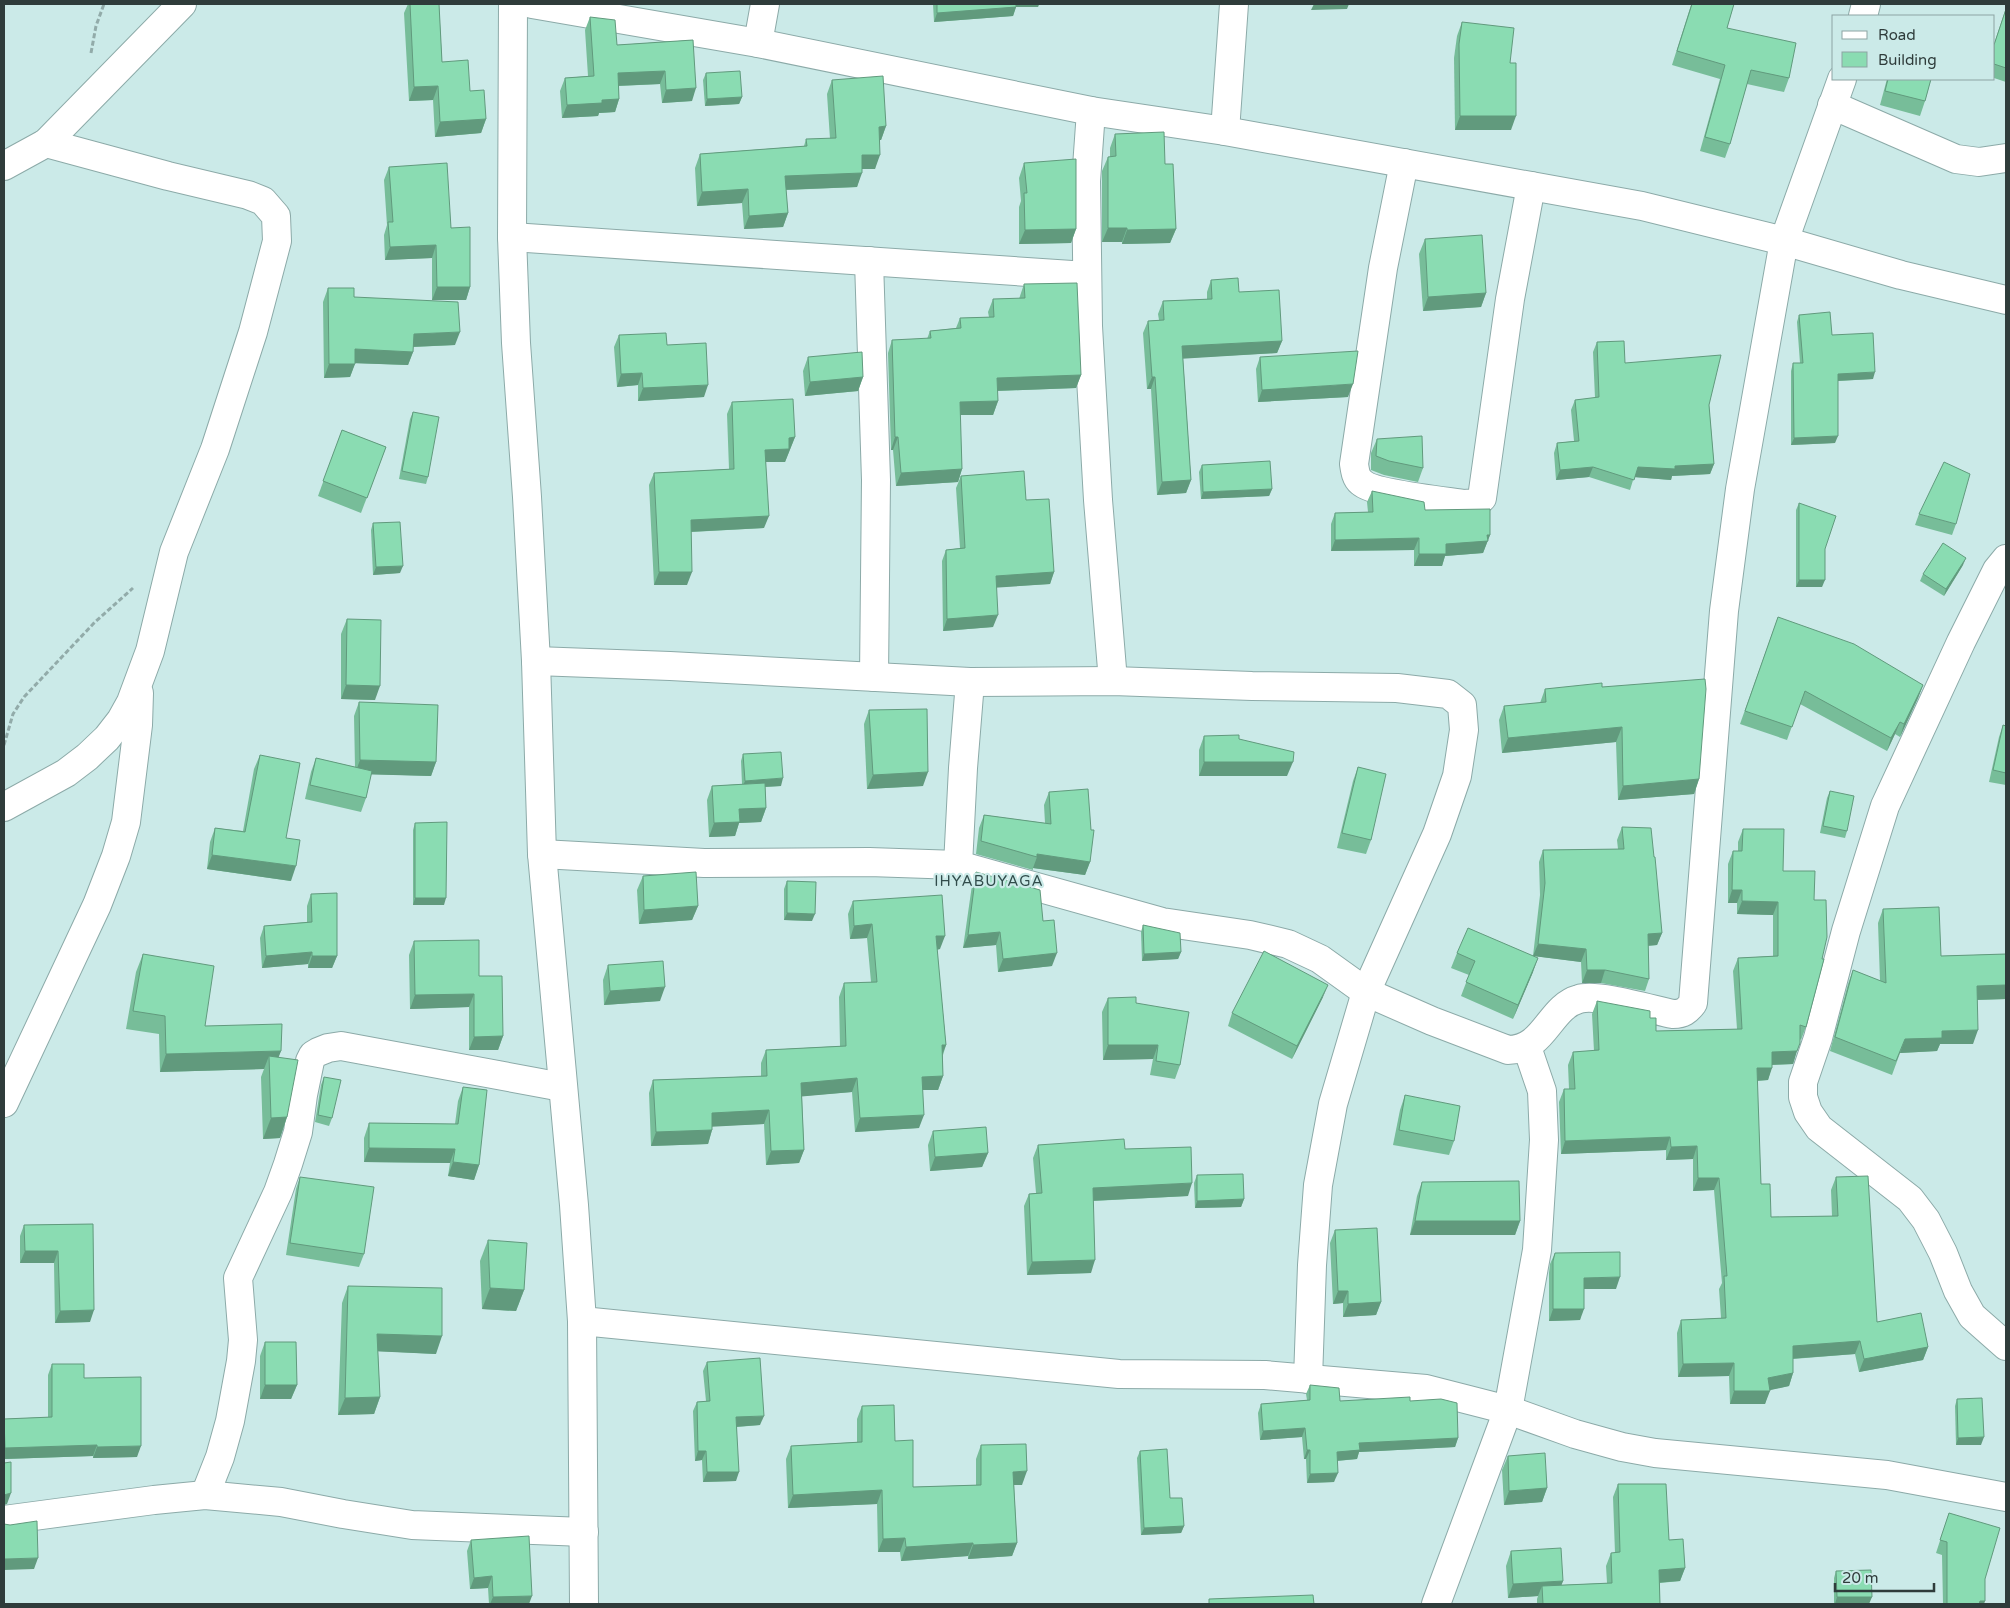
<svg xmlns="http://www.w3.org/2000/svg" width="2010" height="1608" font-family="'Varela Round',sans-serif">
<rect width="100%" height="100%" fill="#cbeae8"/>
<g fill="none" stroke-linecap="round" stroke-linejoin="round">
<!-- minor casing -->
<g stroke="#8caaa8" stroke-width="30">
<g id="minor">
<polyline points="513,4 512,237 516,343 527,497 536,661 542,854 574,1205 582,1321 584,1604"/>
<polyline points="532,4 758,43 1091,111 1225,131 1642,206 1784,241 1901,275 2006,300"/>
<polyline points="1863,16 1866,4"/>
<polyline points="758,43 765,4"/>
<polyline points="1832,105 1956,159 1979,162 2006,158"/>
<polyline points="1091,111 1086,181 1088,326 1098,500 1113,681"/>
<polyline points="1225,131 1234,4"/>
<path d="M 1404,163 L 1383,268 L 1354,464 C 1355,471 1356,478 1361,482 C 1373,494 1445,501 1465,504 L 1476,503 L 1482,498 L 1510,299 L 1531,186"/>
<polyline points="4,166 46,143 182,4"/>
<polyline points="512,237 1087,276"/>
<polyline points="869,261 876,480 874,677"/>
<polyline points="2006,559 1997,570 1961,642 1885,806 1846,931 1818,1038 1803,1082 1803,1097 1808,1112 1819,1128 1910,1199 1926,1220 1943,1253 1958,1291 1972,1316 2006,1346"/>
<polyline points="536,661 670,666 970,682 1113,681 1252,686 1397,688 1448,694 1462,705 1464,730 1457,776 1437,834 1366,992 1333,1104 1318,1185 1312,1265 1308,1379"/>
<polyline points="4,807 66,773 87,757 107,738 121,720 131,702 150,651 174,552 215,449 253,332 277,241 276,216 263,201 248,195 168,176 46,143"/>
<path d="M 542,854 L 704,863 L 869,862 L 958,865 L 1162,922 L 1250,935 L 1288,944 L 1320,959 L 1366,992 L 1432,1021 L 1508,1050 C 1545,1050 1549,1007 1579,999 C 1597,993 1653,1010 1673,1014 C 1683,1014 1687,1011 1693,1003 L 1724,611 L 1740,489 L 1784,241 L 1842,79"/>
<polyline points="958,865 963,768 970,682"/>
<polyline points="4,1103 97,905 116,856 126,822 138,725 139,693"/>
<polyline points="582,1321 1119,1374 1265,1375 1426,1389 1508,1410 1575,1434 1622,1447 1655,1453 1887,1475 2006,1497"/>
<polyline points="205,1495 220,1457 230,1421 241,1361 243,1340 238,1278 278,1192 288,1164 298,1132 303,1095 310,1061 313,1055 318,1052 328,1048 341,1046 562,1087"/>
<polyline points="4,1520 154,1500 205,1495 281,1502 343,1514 412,1525 584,1532"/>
<polyline points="1436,1604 1508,1410 1537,1250 1544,1140 1542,1091 1527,1047"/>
</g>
</g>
<!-- path -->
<g stroke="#92aba9" stroke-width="3" stroke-dasharray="5 2.5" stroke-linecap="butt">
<polyline points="91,53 96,26 104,4"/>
<polyline points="4,745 13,714 24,697 95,622 133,588"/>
</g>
<!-- minor -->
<use href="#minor" stroke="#fff" stroke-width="28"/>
</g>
<!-- wall -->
<g fill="#77bd99">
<polygon points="408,4 439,4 442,62 470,91 486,119 481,133 435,137 433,100 409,101 404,13"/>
<polygon points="933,4 1039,4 1038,7 1016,7 1013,16 934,22"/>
<polygon points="1686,4 1734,4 1727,28 1789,78 1784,92 1747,84 1730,144 1725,158 1700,151 1720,79 1672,65 1691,5"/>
<polygon points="2006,8 2006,82 1994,78 1994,44"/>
<polygon points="590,17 617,45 693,40 692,101 662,103 660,84 619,86 619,99 615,112 599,113 598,116 562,118 560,91 565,78 588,76 585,30"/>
<polygon points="1462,22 1510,63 1511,130 1455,130 1454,58 1457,36"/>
<polygon points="706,73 742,97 739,104 705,106 703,80"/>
<polygon points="1887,79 1931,79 1925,101 1920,116 1880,105"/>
<polygon points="832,80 886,126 881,140 880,140 875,169 862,169 857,187 786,190 788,213 783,227 744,229 742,203 697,206 695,168 700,154 804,146 806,139 830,139 827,94"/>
<polygon points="1115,134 1165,164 1176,229 1170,243 1122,244 1122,242 1102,242 1102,171 1108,157 1110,157 1110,148"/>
<polygon points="1024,163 1076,229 1071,243 1019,244 1019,207 1021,201 1019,178"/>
<polygon points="389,167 451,228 470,287 466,300 432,300 432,258 385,260 384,235 387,225 384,180"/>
<polygon points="1425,239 1486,293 1481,307 1423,311 1419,254"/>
<polygon points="1211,280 1239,292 1282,341 1277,353 1183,358 1191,480 1186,493 1157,495 1151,389 1147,389 1143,333 1148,321 1159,320 1158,314 1163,301 1207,299 1207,292"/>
<polygon points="1024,284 1081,375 1076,388 997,391 998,401 993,415 960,415 962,469 958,482 896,486 893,450 891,450 888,353 892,340 927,339 930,331 956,328 960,318 989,317 988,312 993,299 1019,299"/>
<polygon points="328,288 354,297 455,345 413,347 413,352 408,365 355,363 350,377 324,378 323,302"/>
<polygon points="1799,315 1832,335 1873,379 1838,381 1835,443 1791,445 1791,371 1793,363 1800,363 1797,322"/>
<polygon points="619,335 667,345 704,397 638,401 638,385 617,387 614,347"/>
<polygon points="1597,342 1625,363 1709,405 1714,464 1710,474 1672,476 1671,480 1634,477 1630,490 1589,477 1556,480 1554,453 1557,443 1574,441 1571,410 1575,400 1595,398 1593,352"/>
<polygon points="808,357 863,377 858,391 805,396 803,371"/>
<polygon points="1260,357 1348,397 1258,402 1256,369"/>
<polygon points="732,402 795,437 785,462 766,462 764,528 691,532 687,585 654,585 649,485 654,473 729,469 727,414"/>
<polygon points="413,412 428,477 426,484 399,479 410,419"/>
<polygon points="342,430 386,447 361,513 318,496"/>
<polygon points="1377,439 1423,468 1418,482 1384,475 1371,470 1371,453"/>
<polygon points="1202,465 1272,489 1269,496 1201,499 1199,472"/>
<polygon points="961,476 1026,500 1054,572 1050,584 996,587 993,627 943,631 942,561 946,550 960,548 956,488"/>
<polygon points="1372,491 1490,535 1483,553 1445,556 1442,566 1414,566 1414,550 1331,551 1331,524 1335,513 1368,512 1367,502"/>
<polygon points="1799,503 1825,549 1822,587 1796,587 1796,510"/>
<polygon points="1919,514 1956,524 1952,535 1915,525"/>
<polygon points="373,523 400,573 373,575 371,530"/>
<polygon points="1963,565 1944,596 1920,581 1923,574"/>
<polygon points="1778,617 1923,685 1918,698 1900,737 1895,734 1887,751 1800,704 1787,740 1740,724"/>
<polygon points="347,619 375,700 341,699 341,634"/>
<polygon points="1602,687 1699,779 1694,794 1618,800 1616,742 1502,753 1499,720 1504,706 1540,703 1545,689"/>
<polygon points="359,702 436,762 431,776 371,774 366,798 361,812 305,799 311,772 316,758 355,767 354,716"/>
<polygon points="869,710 923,786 867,789 864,724"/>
<polygon points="2003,725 2006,726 2006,785 1989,782 1999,737"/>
<polygon points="1204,736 1239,739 1287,776 1199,776 1199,750"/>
<polygon points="743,754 781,786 765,787 766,808 761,822 739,823 735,836 709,837 707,800 712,786 742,784 741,761"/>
<polygon points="260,755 286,838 291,881 207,869 210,842 215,828 243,831 254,769"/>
<polygon points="1358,767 1371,840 1366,854 1337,848 1353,781"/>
<polygon points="1830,791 1847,831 1845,838 1820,833 1827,798"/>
<polygon points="1049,792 1091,830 1090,862 1085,875 1033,868 1033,870 976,854 979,828 984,815 1045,823 1044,805"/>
<polygon points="415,823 444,905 413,905 413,830"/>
<polygon points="1622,827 1662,933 1657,945 1648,946 1649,979 1645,991 1601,983 1582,983 1581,962 1534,956 1533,972 1513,1019 1461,996 1469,975 1451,968 1457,953 1533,956 1540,895 1539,862 1543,850 1618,849 1617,840"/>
<polygon points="1743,829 1783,871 1808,1021 1801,1040 1800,1039 1793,1064 1772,1065 1768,1080 1757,1081 1761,1184 1771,1217 1832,1216 1831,1190 1836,1177 1877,1322 1928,1347 1923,1360 1859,1372 1855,1354 1793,1359 1793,1373 1789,1386 1769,1390 1765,1404 1730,1404 1729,1376 1678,1377 1677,1333 1681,1320 1721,1318 1719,1289 1722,1283 1714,1190 1693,1191 1693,1159 1666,1160 1666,1150 1561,1154 1559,1102 1564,1089 1569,1089 1568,1065 1573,1052 1594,1051 1592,1014 1597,1001 1650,1018 1656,1031 1737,1029 1733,971 1738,958 1773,956 1773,915 1737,914 1737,903 1728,903 1728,864 1733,851 1738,851 1738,842"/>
<polygon points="976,872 1043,921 1052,966 998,972 996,945 963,948 972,885"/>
<polygon points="643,876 698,906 692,920 639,924 637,890"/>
<polygon points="787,881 812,921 784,920 784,889"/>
<polygon points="311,894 337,956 332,968 308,968 308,964 262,968 260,938 264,926 307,922 307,906"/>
<polygon points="853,901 940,949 937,950 946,1045 943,1055 943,1076 938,1090 922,1090 919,1128 855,1132 852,1092 802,1096 804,1150 799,1163 766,1165 764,1124 712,1126 712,1130 708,1144 651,1146 649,1093 653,1080 761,1076 761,1063 766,1050 840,1046 839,997 844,983 871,982 867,938 850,939 848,914"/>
<polygon points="1883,909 1941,956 2006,954 2006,999 1977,1000 1973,1044 1940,1044 1937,1051 1900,1053 1892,1075 1830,1051 1848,984 1853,970 1880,981 1878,923"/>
<polygon points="1143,925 1181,952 1178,959 1142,961 1141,932"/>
<polygon points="414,941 479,976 503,1036 498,1050 469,1050 469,1007 410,1009 409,955"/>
<polygon points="143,954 205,1026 281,1051 278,1057 287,1117 280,1138 263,1139 261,1077 264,1069 160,1072 159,1034 126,1029 136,972"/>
<polygon points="608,965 660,1001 604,1005 603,980"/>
<polygon points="1323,997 1292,1059 1228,1026 1232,1013"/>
<polygon points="1108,998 1136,1003 1180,1065 1175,1079 1150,1075 1153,1059 1103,1060 1102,1012"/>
<polygon points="324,1077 332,1118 329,1126 315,1122 321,1085"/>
<polygon points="463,1087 479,1165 474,1180 448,1176 450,1163 364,1162 364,1138 369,1123 455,1124 458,1101"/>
<polygon points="1405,1095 1454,1141 1449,1155 1393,1145 1400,1110"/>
<polygon points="933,1131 988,1153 982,1167 930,1171 928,1145"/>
<polygon points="1038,1145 1125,1149 1188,1196 1093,1201 1091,1273 1027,1275 1024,1206 1029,1194 1036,1193 1033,1158"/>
<polygon points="1197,1175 1244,1199 1241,1207 1195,1208 1194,1183"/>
<polygon points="300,1177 364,1254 359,1267 286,1255 296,1189"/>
<polygon points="1422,1182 1520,1221 1515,1235 1410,1235 1417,1196"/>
<polygon points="93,1224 90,1322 55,1323 54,1263 20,1263 20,1236 24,1225"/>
<polygon points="1335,1230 1381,1302 1376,1315 1343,1317 1343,1303 1333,1304 1330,1243"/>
<polygon points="488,1240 524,1290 516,1311 482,1309 480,1261"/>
<polygon points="1555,1253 1616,1289 1584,1289 1580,1320 1549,1321 1549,1273 1550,1264"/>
<polygon points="348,1286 436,1354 378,1351 380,1397 374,1414 338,1415 342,1303"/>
<polygon points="265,1342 297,1385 291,1399 260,1399 260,1356"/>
<polygon points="707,1362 760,1425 737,1427 736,1481 703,1482 702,1460 695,1461 693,1411 697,1402 706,1401 703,1371"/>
<polygon points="52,1364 84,1378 137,1457 93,1458 93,1456 4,1459 4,1419 48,1417 48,1375"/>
<polygon points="1310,1385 1340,1401 1410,1401 1458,1438 1455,1447 1359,1452 1357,1459 1337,1461 1334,1482 1307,1483 1306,1459 1304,1459 1302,1437 1260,1440 1258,1413 1261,1404 1307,1400 1306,1394"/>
<polygon points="1957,1399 1981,1445 1956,1445 1955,1406"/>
<polygon points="862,1406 895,1441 913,1487 976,1485 976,1459 981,1445 1022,1485 1014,1485 1017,1543 1012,1556 968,1559 968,1556 901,1561 900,1552 878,1552 877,1504 788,1508 786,1459 791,1446 857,1442 857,1419"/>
<polygon points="1140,1451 1184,1526 1181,1533 1141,1535 1137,1458"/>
<polygon points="1508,1456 1547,1488 1542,1502 1504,1505 1502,1470"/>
<polygon points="1618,1484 1669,1540 1685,1568 1680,1581 1660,1583 1660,1604 1537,1604 1537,1599 1538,1596 1508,1598 1506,1566 1511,1551 1563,1581 1561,1585 1607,1583 1606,1566 1611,1553 1615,1553 1613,1497"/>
<polygon points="1949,1513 1985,1579 1984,1604 1943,1604 1942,1555 1936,1553"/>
<polygon points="471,1540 529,1604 489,1604 488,1588 470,1589 467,1551"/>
<polygon points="1836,1571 1869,1604 1834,1604 1834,1578"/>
</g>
<!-- shaded-wall -->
<g fill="#619a7d">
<polygon points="1014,4 1039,4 1038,7 1016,7 1013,16 934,22 937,13"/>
<polygon points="1314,4 1349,4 1347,9 1311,10"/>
<polygon points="665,71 660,84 613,86 618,73"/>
<polygon points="438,86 433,100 409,101 414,87"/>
<polygon points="696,88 692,101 662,103 666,90"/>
<polygon points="742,97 739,104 705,106 707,99"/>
<polygon points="619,99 615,112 599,113 598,116 562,118 567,105 602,100"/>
<polygon points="1460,116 1516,116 1511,130 1455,130"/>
<polygon points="486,119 481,133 435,137 440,122"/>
<polygon points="886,126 881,140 874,140 879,127"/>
<polygon points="862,155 880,155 875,169 856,169"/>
<polygon points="862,173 857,187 780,190 785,176"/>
<polygon points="748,189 742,203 697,206 702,192"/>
<polygon points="788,213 783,227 744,229 749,216"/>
<polygon points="1108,228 1127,228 1122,242 1102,242"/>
<polygon points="1076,229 1071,243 1019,244 1025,230"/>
<polygon points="1176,229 1170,243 1122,244 1127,230"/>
<polygon points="436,245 432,258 385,260 390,247"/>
<polygon points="437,287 470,287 466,300 432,300"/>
<polygon points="1486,293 1481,307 1423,311 1428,297"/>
<polygon points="460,332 455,345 409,347 414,334"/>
<polygon points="1282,341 1277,353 1178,359 1182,346"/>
<polygon points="355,349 413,352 408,365 350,363"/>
<polygon points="329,364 355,364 350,377 324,378"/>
<polygon points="1875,372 1873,379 1835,381 1838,374"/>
<polygon points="642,373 638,385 617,387 621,374"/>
<polygon points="1081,375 1076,388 992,391 997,378"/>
<polygon points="863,377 858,391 805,396 810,382"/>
<polygon points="1152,377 1155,377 1151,389 1147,389"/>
<polygon points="1353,384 1348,397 1258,402 1262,390"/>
<polygon points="708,385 704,397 638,401 643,388"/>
<polygon points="998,401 993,415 955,415 960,402"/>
<polygon points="1838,436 1835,443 1791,445 1794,438"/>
<polygon points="795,437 785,462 760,462 765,450 789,438"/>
<polygon points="895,437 898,437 893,450 891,450"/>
<polygon points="1714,464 1710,474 1672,476 1671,480 1634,477 1638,467"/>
<polygon points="1593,467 1589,477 1556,480 1560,470"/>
<polygon points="962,469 958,482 896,486 901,473"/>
<polygon points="1191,480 1186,493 1157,495 1162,482"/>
<polygon points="1272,489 1269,496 1201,499 1203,492"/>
<polygon points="769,516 764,528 687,532 691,520"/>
<polygon points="1487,535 1490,535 1483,553 1445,556 1442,566 1414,566 1419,554 1446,544"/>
<polygon points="1419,538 1414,550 1331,551 1335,540"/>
<polygon points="1966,558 1963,565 1944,596 1946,589"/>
<polygon points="403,566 400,573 373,575 376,567"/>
<polygon points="659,572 692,572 687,585 654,585"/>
<polygon points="1054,572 1050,584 991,588 996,576"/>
<polygon points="1799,580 1825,580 1822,587 1796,587"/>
<polygon points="998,615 993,627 943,631 947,619"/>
<polygon points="346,685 380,686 375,700 341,699"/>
<polygon points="1923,685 1918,698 1900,737 1904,724"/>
<polygon points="1900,722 1895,734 1887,751 1891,738"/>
<polygon points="1622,727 1616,742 1502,753 1508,738"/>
<polygon points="360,760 436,762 431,776 355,774"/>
<polygon points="1204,762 1293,762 1287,776 1199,776"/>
<polygon points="928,772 923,786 867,789 873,775"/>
<polygon points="783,778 781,786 742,788 745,781"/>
<polygon points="1699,779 1694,794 1618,800 1623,786"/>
<polygon points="766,808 761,822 739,823 735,836 709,837 714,823 739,809"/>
<polygon points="1037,854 1090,862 1085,875 1033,868 1037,857"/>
<polygon points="212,855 296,866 291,881 207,869"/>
<polygon points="1732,890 1742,890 1737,903 1728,903"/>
<polygon points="415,898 446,898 444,905 413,905"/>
<polygon points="1742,901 1778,902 1773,915 1737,914"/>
<polygon points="698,906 692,920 639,924 644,910"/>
<polygon points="787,913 815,914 812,921 784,920"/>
<polygon points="872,924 867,938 850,939 854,926"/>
<polygon points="1000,932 996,945 963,948 968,935"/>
<polygon points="1662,933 1657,945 1643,946 1648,934"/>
<polygon points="936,936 945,936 940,949 931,950"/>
<polygon points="1538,944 1586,949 1581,962 1533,956"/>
<polygon points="312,952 308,964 262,968 266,956"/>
<polygon points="1181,952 1178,959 1142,961 1144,954"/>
<polygon points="1057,953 1052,966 998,972 1003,959"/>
<polygon points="312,956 337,956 332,968 308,968"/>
<polygon points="1538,958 1533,972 1513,1019 1518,1005"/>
<polygon points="1587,970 1605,970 1601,983 1582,983"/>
<polygon points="1328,985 1323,997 1292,1059 1297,1046"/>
<polygon points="2006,985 2006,999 1972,1000 1977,986"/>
<polygon points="665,987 660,1001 604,1005 610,991"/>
<polygon points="474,994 469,1007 410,1009 415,995"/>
<polygon points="1978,1030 1973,1044 1940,1044 1937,1051 1900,1053 1892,1075 1905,1039 1942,1031"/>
<polygon points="503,1036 498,1050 469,1050 474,1037"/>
<polygon points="942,1045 946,1045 941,1058"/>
<polygon points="1108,1045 1158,1045 1153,1059 1103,1060"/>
<polygon points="281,1051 274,1069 269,1056 264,1069 160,1072 166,1054"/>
<polygon points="1797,1051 1793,1064 1767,1065 1772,1052"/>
<polygon points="1757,1068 1772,1068 1768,1080 1752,1081"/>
<polygon points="943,1076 938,1090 917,1090 922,1077"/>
<polygon points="857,1078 852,1092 796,1097 801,1083"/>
<polygon points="769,1110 764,1124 707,1127 712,1113"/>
<polygon points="924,1115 919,1128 855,1132 860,1118"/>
<polygon points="287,1117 280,1138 263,1139 271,1118"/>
<polygon points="712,1130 708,1144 651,1146 656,1132"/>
<polygon points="1670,1137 1666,1150 1561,1154 1565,1141"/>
<polygon points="1697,1146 1693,1159 1666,1160 1671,1147"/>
<polygon points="369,1148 455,1149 450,1163 364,1162"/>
<polygon points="804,1150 799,1163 766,1165 771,1151"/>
<polygon points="988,1153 982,1167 930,1171 935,1157"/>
<polygon points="453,1162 479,1165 474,1180 448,1176"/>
<polygon points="1698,1178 1719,1178 1714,1190 1693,1191"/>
<polygon points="1192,1183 1188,1196 1088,1201 1093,1188"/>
<polygon points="1244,1199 1241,1207 1195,1208 1197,1201"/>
<polygon points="1415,1221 1520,1221 1515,1235 1410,1235"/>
<polygon points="25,1251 58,1251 54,1263 20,1263"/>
<polygon points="1095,1260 1091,1273 1027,1275 1032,1262"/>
<polygon points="1620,1277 1616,1289 1580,1289 1584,1278"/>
<polygon points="490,1288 524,1290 516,1311 482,1309"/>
<polygon points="1338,1291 1348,1291 1343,1303 1333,1304"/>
<polygon points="1381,1302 1376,1315 1343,1317 1348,1304"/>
<polygon points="1553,1309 1584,1309 1580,1320 1549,1321"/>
<polygon points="94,1310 90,1322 55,1323 60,1311"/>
<polygon points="377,1334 442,1336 436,1354 370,1351"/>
<polygon points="1860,1341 1855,1354 1788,1359 1793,1346"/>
<polygon points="1928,1347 1923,1360 1859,1372 1864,1359"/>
<polygon points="1734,1363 1729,1376 1678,1377 1683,1364"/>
<polygon points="1793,1373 1789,1386 1766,1391 1770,1391 1765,1404 1730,1404 1734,1391 1768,1378"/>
<polygon points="265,1385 297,1385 291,1399 260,1399"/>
<polygon points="380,1397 374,1414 338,1415 345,1398"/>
<polygon points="764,1416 760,1425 733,1427 736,1417"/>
<polygon points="1305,1428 1302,1437 1260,1440 1263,1431"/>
<polygon points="1984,1437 1981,1445 1956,1445 1958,1438"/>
<polygon points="1458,1438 1455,1447 1359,1452 1357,1459 1334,1461 1337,1452 1359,1443"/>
<polygon points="97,1445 93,1456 4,1459 4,1450 5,1448"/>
<polygon points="141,1446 137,1457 93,1458 97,1447"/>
<polygon points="1307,1450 1310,1450 1306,1459 1304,1459"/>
<polygon points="698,1451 706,1451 702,1460 695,1461"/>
<polygon points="1027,1471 1022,1485 1008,1485 1013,1472"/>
<polygon points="707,1472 739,1472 736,1481 703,1482"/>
<polygon points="1338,1473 1334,1482 1307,1483 1310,1474"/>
<polygon points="1547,1488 1542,1502 1504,1505 1509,1491"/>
<polygon points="882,1490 877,1504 788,1508 793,1495"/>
<polygon points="11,1493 7,1504 4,1505 4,1495"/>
<polygon points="1184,1526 1181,1533 1141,1535 1144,1528"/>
<polygon points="905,1538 900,1552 878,1552 883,1539"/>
<polygon points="973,1543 968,1556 901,1561 906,1547"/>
<polygon points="1017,1543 1012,1556 968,1559 973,1545"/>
<polygon points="38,1558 34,1569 4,1570 4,1559"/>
<polygon points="1685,1568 1680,1581 1654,1583 1659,1570"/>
<polygon points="492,1576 488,1588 470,1589 474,1578"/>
<polygon points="1563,1581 1558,1595 1542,1586 1538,1596 1508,1598 1513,1584"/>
<polygon points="532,1596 529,1604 490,1604 493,1597"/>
<polygon points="1837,1597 1872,1597 1869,1604 1835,1604"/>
<polygon points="1980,1601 1985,1601 1984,1604 1979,1604"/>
</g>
<!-- building -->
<g fill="#8adcb2" stroke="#619a7d">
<polygon points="410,4 439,4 442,62 468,60 470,91 484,90 486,119 440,122 438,86 414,87"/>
<polygon points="937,4 1016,4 1016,7 937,13"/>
<polygon points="1692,4 1734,4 1727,28 1796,43 1789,78 1751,70 1730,144 1705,137 1725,65 1677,51"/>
<polygon points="2006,9 2006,68 1994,64 1994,45"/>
<polygon points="590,17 615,20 617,45 693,40 696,88 666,90 665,71 618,73 619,99 602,100 602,103 567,105 565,78 594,76"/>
<polygon points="1462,22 1514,28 1510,63 1516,63 1516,116 1460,116 1459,44"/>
<polygon points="740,71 742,97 707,99 706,73"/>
<polygon points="883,76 886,126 879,127 880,155 862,155 862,173 785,176 788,213 749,216 748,189 702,192 700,154 807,146 806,139 836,138 832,80"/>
<polygon points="1888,79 1931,79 1925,101 1885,91"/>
<polygon points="1164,132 1165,164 1173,164 1176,229 1127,230 1127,228 1108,228 1108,157 1116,156 1115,134"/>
<polygon points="1076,159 1076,229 1025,230 1024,193 1027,193 1024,163"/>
<polygon points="447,163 451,228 470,227 470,287 437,287 436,245 390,247 388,222 393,222 389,167"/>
<polygon points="1482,235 1486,293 1428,297 1425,239"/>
<polygon points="1238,278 1239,292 1279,290 1282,341 1182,346 1191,480 1162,482 1155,377 1152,377 1148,321 1164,320 1163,301 1212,299 1211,280"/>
<polygon points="1077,283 1081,375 997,378 998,401 960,402 962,469 901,473 898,437 895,437 892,340 931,338 930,331 961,328 960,318 994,317 993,299 1025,298 1024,284"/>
<polygon points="328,288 354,288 354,297 458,302 460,332 414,334 413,352 355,349 355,364 329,364"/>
<polygon points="1830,312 1832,335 1873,333 1875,372 1838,374 1838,436 1794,438 1793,363 1803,363 1799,315"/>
<polygon points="666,333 667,345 706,343 708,385 643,388 642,373 621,374 619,335"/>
<polygon points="1624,341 1625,363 1721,355 1709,405 1714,464 1675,466 1675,469 1638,467 1634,480 1593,467 1560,470 1557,443 1579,441 1575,400 1599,397 1597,342"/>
<polygon points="1358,351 1353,384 1262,390 1260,357"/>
<polygon points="862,352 863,377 810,382 808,357"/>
<polygon points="793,399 795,437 789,438 789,449 765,450 769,516 691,520 692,572 659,572 654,473 734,469 732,402"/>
<polygon points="413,412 439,417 428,477 402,471"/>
<polygon points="342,430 386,447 367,498 323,481"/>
<polygon points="1422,436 1423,468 1389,461 1376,456 1377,439"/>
<polygon points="1270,461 1272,489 1203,492 1202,465"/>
<polygon points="1944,462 1970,474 1956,524 1919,514"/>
<polygon points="1024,471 1026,500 1049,499 1054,572 996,576 998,615 947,619 946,550 965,548 961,476"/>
<polygon points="1372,491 1424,502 1425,510 1490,509 1490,535 1487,535 1488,541 1446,544 1446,554 1419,554 1419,538 1335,540 1335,513 1373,512"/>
<polygon points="1799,503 1836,516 1825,549 1825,580 1799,580"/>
<polygon points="400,522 403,566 376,567 373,523"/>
<polygon points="1943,543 1966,558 1946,589 1923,574"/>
<polygon points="1778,617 1854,644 1923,685 1904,724 1900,722 1891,738 1805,691 1792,727 1745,711"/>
<polygon points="347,619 381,620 380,686 346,685"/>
<polygon points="1705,679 1706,689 1699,779 1623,786 1622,727 1508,738 1504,706 1546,702 1545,689 1602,683 1602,687"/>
<polygon points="359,702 438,705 436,762 360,760"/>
<polygon points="927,709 928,772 873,775 869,710"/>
<polygon points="2003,725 2006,726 2006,773 1993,770"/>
<polygon points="1239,735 1239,739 1294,752 1293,762 1204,762 1204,736"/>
<polygon points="781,752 783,778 745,781 743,754"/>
<polygon points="260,755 300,763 286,838 300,840 296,866 212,855 215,828 245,832"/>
<polygon points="316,758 372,771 366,798 310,785"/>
<polygon points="1358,767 1386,774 1371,840 1342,833"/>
<polygon points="765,783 766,808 739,809 740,822 714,823 712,786"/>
<polygon points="1088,789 1091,830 1094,830 1090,862 1037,854 1037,857 981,841 984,815 1051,824 1049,792"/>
<polygon points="1830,791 1854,796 1847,831 1823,826"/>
<polygon points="447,822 446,898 415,898 415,823"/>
<polygon points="1622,827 1651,828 1654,857 1655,857 1662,933 1648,934 1649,979 1605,970 1587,970 1586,949 1538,944 1545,883 1543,850 1624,849"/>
<polygon points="1743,829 1784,829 1783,871 1815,871 1814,900 1826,900 1827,937 1822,959 1824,959 1806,1027 1800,1025 1800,1043 1797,1051 1772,1052 1772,1068 1757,1068 1761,1184 1770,1184 1771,1217 1838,1216 1836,1177 1868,1176 1877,1322 1921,1313 1928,1347 1864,1359 1860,1341 1793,1346 1793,1373 1768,1378 1770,1391 1734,1391 1734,1363 1683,1364 1681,1320 1726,1318 1724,1276 1727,1276 1719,1178 1698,1178 1697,1146 1671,1147 1670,1137 1565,1141 1564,1089 1575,1089 1573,1052 1599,1050 1597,1001 1650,1011 1650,1018 1656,1018 1656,1031 1742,1029 1738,958 1778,956 1778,902 1742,901 1742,890 1732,890 1733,851 1742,851"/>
<polygon points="696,872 698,906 644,910 643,876"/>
<polygon points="976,872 1040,890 1043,921 1054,920 1057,953 1003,959 1000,932 968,935"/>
<polygon points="787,881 816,882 815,914 787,913"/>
<polygon points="337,893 337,956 312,956 312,952 266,956 264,926 312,922 311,894"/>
<polygon points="942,895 945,936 936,936 946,1045 942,1045 943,1076 922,1077 924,1115 860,1118 857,1078 801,1083 804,1150 771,1151 769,1110 712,1113 712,1130 656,1132 653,1080 767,1076 766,1050 846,1046 844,983 877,982 872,924 854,926 853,901"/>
<polygon points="1939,907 1941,956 2006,954 2006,985 1977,986 1978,1030 1942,1031 1942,1038 1905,1039 1896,1061 1835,1037 1853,970 1886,983 1883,909"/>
<polygon points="1143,925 1180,933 1181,952 1144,954"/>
<polygon points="1468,928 1538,958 1518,1005 1466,982 1475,961 1457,953"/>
<polygon points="479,940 479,976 502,976 503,1036 474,1037 474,994 415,995 414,941"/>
<polygon points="1264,951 1328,985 1297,1046 1232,1013"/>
<polygon points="143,954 214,966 205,1026 282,1024 281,1051 166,1054 165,1016 133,1011"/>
<polygon points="663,961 665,987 610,991 608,965"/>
<polygon points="1136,997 1136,1003 1189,1012 1180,1065 1156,1061 1158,1045 1108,1045 1108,998"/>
<polygon points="269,1056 298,1060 287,1117 271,1118"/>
<polygon points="324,1077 341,1080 332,1118 318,1115"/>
<polygon points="463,1087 487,1090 479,1165 453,1162 455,1149 369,1148 369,1123 458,1124"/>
<polygon points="1405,1095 1460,1106 1454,1141 1399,1130"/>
<polygon points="986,1127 988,1153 935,1157 933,1131"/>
<polygon points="1124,1139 1125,1149 1191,1147 1192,1183 1093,1188 1095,1260 1032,1262 1029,1194 1042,1193 1038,1145"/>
<polygon points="1243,1174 1244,1199 1197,1201 1197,1175"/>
<polygon points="300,1177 374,1187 364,1254 290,1243"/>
<polygon points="1519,1181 1520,1221 1415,1221 1422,1182"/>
<polygon points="93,1224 94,1310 60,1311 58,1251 25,1251 24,1225"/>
<polygon points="1377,1228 1381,1302 1348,1304 1348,1291 1338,1291 1335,1230"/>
<polygon points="488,1240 527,1243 524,1290 490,1288"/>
<polygon points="1620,1252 1620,1277 1584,1278 1584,1309 1553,1309 1553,1261 1555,1253"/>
<polygon points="348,1286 442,1288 442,1336 377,1334 380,1397 345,1398"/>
<polygon points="265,1342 296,1342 297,1385 265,1385"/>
<polygon points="760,1358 764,1416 736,1417 739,1472 707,1472 706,1451 698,1451 697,1402 710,1401 707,1362"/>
<polygon points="52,1364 84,1364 84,1378 141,1377 141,1446 97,1447 97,1445 5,1448 4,1419 52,1417"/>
<polygon points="1310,1385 1339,1388 1340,1401 1410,1397 1410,1401 1441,1399 1457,1403 1458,1438 1359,1443 1360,1450 1337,1452 1338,1473 1310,1474 1310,1450 1307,1450 1305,1428 1263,1431 1261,1404 1310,1400"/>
<polygon points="1982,1398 1984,1437 1958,1438 1957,1399"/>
<polygon points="894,1405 895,1441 913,1440 913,1487 981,1485 981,1445 1026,1444 1027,1471 1013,1472 1017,1543 973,1545 973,1543 906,1547 905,1538 883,1539 882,1490 793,1495 791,1446 862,1442 862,1406"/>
<polygon points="1167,1449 1170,1498 1182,1498 1184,1526 1144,1528 1140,1451"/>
<polygon points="1545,1453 1547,1488 1509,1491 1508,1456"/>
<polygon points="11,1462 11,1493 4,1495 4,1463"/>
<polygon points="1618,1484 1666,1484 1669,1540 1683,1539 1685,1568 1659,1570 1660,1604 1543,1604 1542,1586 1612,1583 1611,1553 1620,1552"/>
<polygon points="1949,1513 2000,1528 1985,1579 1985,1601 1980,1601 1979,1604 1947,1604 1947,1542 1940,1540"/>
<polygon points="37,1521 38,1558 4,1559 4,1524 10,1525"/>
<polygon points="529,1536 532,1596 493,1597 492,1576 474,1578 471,1540"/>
<polygon points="1561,1548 1563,1581 1513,1584 1511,1551"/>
<polygon points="1871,1570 1872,1597 1837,1597 1836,1571"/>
<polygon points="1313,1595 1314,1604 1209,1604 1209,1599"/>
</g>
<g text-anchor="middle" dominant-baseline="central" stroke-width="4.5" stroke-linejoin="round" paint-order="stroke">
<!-- quarter labels -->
<g font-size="15" letter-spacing="1" fill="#314c4b" stroke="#cbeae8">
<text x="989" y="881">IHYABUYAGA</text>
</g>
</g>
<!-- border -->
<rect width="2010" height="1608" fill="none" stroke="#2f3c3b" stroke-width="10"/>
<!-- legend -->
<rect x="1832" y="15" width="162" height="65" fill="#cbeae8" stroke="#8da4a3"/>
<rect x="1842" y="31" width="25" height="8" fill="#ffffff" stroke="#8da4a3"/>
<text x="1878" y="40" font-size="15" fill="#2f3c3b">Road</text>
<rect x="1842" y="52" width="25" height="15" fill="#8adcb2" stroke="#8da4a3"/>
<text x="1878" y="65" font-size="15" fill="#2f3c3b">Building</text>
<!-- scale -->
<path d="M1835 1583v8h99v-8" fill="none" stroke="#2f3c3b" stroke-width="2.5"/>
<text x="1842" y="1583" font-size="15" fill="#2f3c3b" stroke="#cbeae8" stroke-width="4" paint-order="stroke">20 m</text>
</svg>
